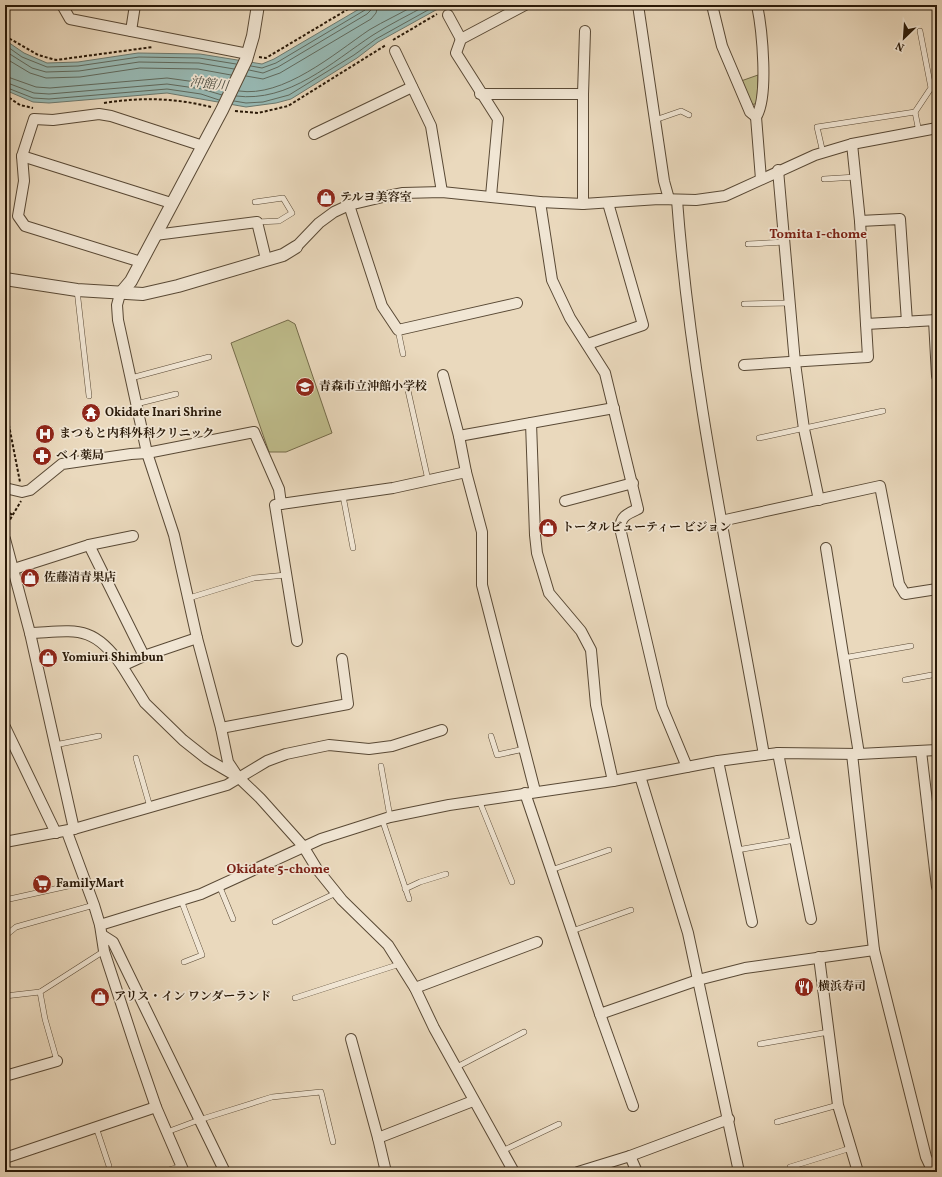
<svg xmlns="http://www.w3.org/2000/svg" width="942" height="1177" font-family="Vollkorn,'Noto Serif JP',serif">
<rect width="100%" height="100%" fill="#ead9bd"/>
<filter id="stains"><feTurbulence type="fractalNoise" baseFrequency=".005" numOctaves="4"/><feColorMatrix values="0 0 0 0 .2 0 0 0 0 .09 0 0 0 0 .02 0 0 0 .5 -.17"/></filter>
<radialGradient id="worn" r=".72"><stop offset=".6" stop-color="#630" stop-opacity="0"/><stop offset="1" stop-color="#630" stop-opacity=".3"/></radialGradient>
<!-- green -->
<g fill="#bfbd8c" stroke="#746b4a">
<polygon points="758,75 757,103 749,106 741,81"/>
<polygon points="288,320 295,324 332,433 286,452 269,452 231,343"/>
</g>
<!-- water -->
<polygon fill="#98bab5" stroke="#6c7a70" points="366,5 445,5 378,42 357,58 291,99 276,103 246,107 167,93 49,103 33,102 5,90 5,40 24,53 47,63 78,62 138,53 200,54 262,64 274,59"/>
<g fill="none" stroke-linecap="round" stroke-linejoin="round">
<!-- shore -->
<g stroke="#606a5e" stroke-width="1">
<polyline points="5,45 22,57 47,67 78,66 139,57 199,58 236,64"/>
<polyline points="5,51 32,68 46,72 79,71 139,62 199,63 234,69"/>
<polyline points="5,58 30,73 46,78 80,77 140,68 198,69 231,75"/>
<polyline points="251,66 262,68 276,63 365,10 367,5"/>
<polyline points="249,70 263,73 278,67 367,14 371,10 372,5"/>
<polyline points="5,76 36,87 50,88 167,78 203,83 224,89"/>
<polyline points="246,76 263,79 280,73 371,19 376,13 378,5"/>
<polyline points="5,82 34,93 49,94 167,84 202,89 222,95"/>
<polyline points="5,87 33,98 49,99 167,89 201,94 219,100"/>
<path d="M 239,91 C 283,98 334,54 369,30 C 384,21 400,14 415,5"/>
<path d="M 236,96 C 289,103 332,62 373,35 C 390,24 409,15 427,5"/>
<polyline points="234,101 246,103 263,102 289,95 354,55 376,39 437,5"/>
</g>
<!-- service casing -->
<g stroke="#594935" stroke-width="6">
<g id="service">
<polyline points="915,112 919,132"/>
<polyline points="655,120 681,111 689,115"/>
<polyline points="823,153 817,127 915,112 931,88 920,31"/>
<polyline points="824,179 856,177"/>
<polyline points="255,202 283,198 292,213 279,221 257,222"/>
<polyline points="748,244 785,242"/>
<polyline points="77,290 89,396"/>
<polyline points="744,304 790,303"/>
<polyline points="398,330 403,354"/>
<polyline points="131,378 209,357"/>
<polyline points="407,386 428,480"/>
<polyline points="136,404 176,394"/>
<polyline points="759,438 883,411"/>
<polyline points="343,496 353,548"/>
<polyline points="189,598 254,578 286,575"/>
<polyline points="843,658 911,646"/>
<polyline points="905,680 937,674"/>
<polyline points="491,736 497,755 524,749"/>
<polyline points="55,745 99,736"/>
<polyline points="136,758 150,807"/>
<polyline points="381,766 390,817"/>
<polyline points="479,800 512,882"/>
<polyline points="382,819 409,899"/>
<polyline points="737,850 795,840"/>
<polyline points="551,870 609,850"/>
<polyline points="219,885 233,919"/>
<polyline points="405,889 420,882 446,874"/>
<polyline points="5,900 86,882"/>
<polyline points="181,900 202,955 184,962"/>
<polyline points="275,922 336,893"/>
<polyline points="572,931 631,910"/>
<polyline points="5,936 16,927 94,905"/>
<polyline points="5,996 40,992"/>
<polyline points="295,998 400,964"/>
<polyline points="760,1044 829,1032"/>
<polyline points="57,1061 45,1019 40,992 104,951"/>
<polyline points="455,1068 524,1032"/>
<polyline points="777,1122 838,1105"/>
<polyline points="96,1127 109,1166"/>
<polyline points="167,1132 199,1120 272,1097 321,1092 333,1142"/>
<polyline points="502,1151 559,1124"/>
<polyline points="790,1167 851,1148"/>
<polyline points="162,1172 182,1166"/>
</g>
</g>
<!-- minor casing -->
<g stroke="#594935" stroke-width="12">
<g id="minor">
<polyline points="62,5 70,19 248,54"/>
<polyline points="638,5 664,181 669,199"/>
<polyline points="712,5 722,46 750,112 756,117"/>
<path d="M 757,5 C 762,29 769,97 756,117 L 761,179"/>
<polyline points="448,15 461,39"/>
<polyline points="131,31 135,5"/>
<polyline points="395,51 431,126 442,192"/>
<polyline points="480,94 583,94"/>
<polyline points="314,134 412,87"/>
<polyline points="852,144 860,221 866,324 937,320"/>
<polyline points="22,156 171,203"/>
<polyline points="778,170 795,363 804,429 819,500"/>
<polyline points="491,196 498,119 456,53 461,39 525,5"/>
<path d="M 677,200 C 691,387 732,571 764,755"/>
<path d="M 540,202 L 552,280 L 570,318 L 605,373 L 638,509 C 627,514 621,516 620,528 L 662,707 L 687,767"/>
<polyline points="583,204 583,94 585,31"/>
<polyline points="349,205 382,306 398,330 517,303"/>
<polyline points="860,221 900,219 907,322"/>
<polyline points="155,235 257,222 266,259"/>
<polyline points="296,247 319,223 334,212 349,205 383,197 403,193 442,192 540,202 583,204 659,199 696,200 725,196 815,155 852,144 937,128"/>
<polyline points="141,262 25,226 18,216 24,181 22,156 34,119 53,120 99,114 111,116 203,146"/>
<polyline points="120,294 117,305 118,320 147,453 174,535 197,638 221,728 228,762 238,777 260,798 303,846 317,869 342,900 388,945 415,988 434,1028 514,1172"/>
<polyline points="934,320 937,376"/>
<polyline points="588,344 643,325 608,203"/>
<polyline points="744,365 868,357 866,324"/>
<polyline points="443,375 459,436 466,472"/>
<polyline points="531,423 535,535 537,553 549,593 581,631 591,650 596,705 613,781"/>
<polyline points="459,436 614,408"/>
<polyline points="5,488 22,492 30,490 62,464 131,454 147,453 254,432 279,489 281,504 393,488 466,472 482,532 482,585 535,791"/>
<polyline points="565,501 633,483"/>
<polyline points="281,504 275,505 297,641"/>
<polyline points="721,521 880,486 899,584 905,594 937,589"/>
<polyline points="133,536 89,545 144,656"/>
<polyline points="5,539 30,633 74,829 5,842"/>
<polyline points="826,548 859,754"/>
<polyline points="14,569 89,545"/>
<path d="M 30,633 C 76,631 93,624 122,666"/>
<polyline points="197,638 144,656 122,666 145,703 183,740 207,759 236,776"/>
<polyline points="5,727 56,833"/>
<polyline points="221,728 348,704 342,659"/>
<polyline points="921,751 937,887"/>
<polyline points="778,753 811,919"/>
<polyline points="852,754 874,950 926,1157 933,1172"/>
<polyline points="718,761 752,922"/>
<polyline points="640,776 688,933 739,1172"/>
<polyline points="525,793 600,1014 698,980 745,968 874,950"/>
<polyline points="74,829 227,785 267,761 286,754 329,745 369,749 392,746 442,730"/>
<polyline points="67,832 94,905 100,925 104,951 135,1046 156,1107 184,1172"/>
<polyline points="100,925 201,894 321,839 390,817 449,805 613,781 718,761 778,753 859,754 937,750"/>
<polyline points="102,935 113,942 225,1172"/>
<polyline points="819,957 838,1105 858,1172"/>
<polyline points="415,988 537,942"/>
<polyline points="600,1014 633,1106"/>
<polyline points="351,1039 378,1138 473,1101"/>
<polyline points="5,1076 57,1061"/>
<polyline points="378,1138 386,1172"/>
<polyline points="630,1156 637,1172"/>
<polyline points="5,1158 156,1107"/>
<polyline points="578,1172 630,1156 729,1119"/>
</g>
</g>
<!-- tertiary casing -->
<g stroke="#594935" stroke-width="14">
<g id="tertiary">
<polyline points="5,279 77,290 143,294 178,286 283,255 296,247"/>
<polyline points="120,294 131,281 222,110 246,60 253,36 258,5"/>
</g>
</g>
<!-- path -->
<g stroke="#291908" stroke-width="2" stroke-dasharray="3 2" stroke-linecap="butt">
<polyline points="5,36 38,55 56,60 153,47"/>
<polyline points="393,40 437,14"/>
<polyline points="259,57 266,58 355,5"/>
<polyline points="5,95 20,105 33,108"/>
<path d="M 104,103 C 141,97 175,98 211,107"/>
<polyline points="235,111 258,113 288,106 386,45"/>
<polyline points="5,405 20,482"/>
<polyline points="5,511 13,515"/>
<polyline points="5,528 21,501"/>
</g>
<!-- service -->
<use href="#service" stroke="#f1e6d4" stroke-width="5"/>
<!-- minor -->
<use href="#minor" stroke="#f1e6d4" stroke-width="10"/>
<!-- tertiary -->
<use href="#tertiary" stroke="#f1e6d4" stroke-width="12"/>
</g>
<!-- icons -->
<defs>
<g id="shop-disc" transform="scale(1)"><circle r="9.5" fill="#8f2418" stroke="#f1e6d4"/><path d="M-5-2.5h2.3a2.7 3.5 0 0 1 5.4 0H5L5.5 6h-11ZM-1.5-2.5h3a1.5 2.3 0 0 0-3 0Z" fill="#fff"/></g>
<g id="school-disc" transform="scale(1)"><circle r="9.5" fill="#8f2418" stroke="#f1e6d4"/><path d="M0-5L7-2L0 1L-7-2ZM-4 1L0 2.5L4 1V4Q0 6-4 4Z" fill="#fff"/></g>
<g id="temple-disc" transform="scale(1)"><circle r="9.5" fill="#8f2418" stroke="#f1e6d4"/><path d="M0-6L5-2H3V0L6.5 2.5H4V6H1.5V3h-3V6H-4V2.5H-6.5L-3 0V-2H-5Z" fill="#fff"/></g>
<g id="hospital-disc" transform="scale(1)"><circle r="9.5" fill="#8f2418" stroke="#f1e6d4"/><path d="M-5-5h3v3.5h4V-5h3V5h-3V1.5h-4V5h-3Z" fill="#fff"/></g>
<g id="pharmacy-disc" transform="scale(1)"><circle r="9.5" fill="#8f2418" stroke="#f1e6d4"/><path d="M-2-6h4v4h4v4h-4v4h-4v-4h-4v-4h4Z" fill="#fff"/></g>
<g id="supermarket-disc" transform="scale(1)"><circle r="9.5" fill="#8f2418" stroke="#f1e6d4"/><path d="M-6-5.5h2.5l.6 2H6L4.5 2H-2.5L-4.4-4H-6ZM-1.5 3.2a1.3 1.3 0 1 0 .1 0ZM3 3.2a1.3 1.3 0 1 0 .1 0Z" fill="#fff"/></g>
<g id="restaurant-disc" transform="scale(1)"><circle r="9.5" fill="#8f2418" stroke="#f1e6d4"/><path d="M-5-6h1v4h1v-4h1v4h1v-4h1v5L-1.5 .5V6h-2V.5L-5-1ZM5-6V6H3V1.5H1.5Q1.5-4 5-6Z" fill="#fff"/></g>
</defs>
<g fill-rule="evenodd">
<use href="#shop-disc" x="326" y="198"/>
<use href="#school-disc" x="305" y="387"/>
<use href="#temple-disc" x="91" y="413"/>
<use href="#hospital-disc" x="45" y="434"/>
<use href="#pharmacy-disc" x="42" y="456"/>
<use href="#shop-disc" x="548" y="528"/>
<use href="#shop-disc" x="30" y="578"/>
<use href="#shop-disc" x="48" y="658"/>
<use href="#supermarket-disc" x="42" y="884"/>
<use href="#restaurant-disc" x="804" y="987"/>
<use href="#shop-disc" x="100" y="997"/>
</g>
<g text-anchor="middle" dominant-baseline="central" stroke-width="3.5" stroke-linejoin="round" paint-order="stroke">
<!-- poi labels -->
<g font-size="12" font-weight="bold" fill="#291908" stroke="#f1e6d4" text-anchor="start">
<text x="340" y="198">テルヨ美容室</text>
<text x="319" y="387">青森市立沖館小学校</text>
<text x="105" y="413">Okidate Inari Shrine</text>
<text x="59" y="434">まつもと内科外科クリニック</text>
<text x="56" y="456">ベイ薬局</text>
<text x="562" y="528">トータルビューティー ビジョン</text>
<text x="44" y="578">佐藤清青果店</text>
<text x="62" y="658">Yomiuri Shimbun</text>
<text x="56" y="884">FamilyMart</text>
<text x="818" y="987">横浜寿司</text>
<text x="114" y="997">アリス・イン ワンダーランド</text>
</g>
<!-- water labels -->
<g font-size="13" font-style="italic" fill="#505145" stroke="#f1e6d4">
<text transform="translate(209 85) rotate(7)">沖館川</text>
</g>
<!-- neighbourhood labels -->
<g font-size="13" font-weight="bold" fill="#7a1f14" stroke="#f1e6d4">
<text x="818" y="235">Tomita 1-chome</text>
<text x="278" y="870">Okidate 5-chome</text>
</g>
</g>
<!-- margin -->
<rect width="942" height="1177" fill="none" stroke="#ead9bd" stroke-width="20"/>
<rect x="6" y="6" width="930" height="1165" fill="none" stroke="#291908" stroke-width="2"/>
<rect x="10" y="10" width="922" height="1157" fill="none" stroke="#291908"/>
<!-- north arrow -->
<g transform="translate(904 38) rotate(205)" stroke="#f1e6d4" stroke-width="3" paint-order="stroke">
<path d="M0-3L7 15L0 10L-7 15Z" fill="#291908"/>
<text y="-6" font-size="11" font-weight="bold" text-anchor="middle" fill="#291908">N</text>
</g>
<rect width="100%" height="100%" filter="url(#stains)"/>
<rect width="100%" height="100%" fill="url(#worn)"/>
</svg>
